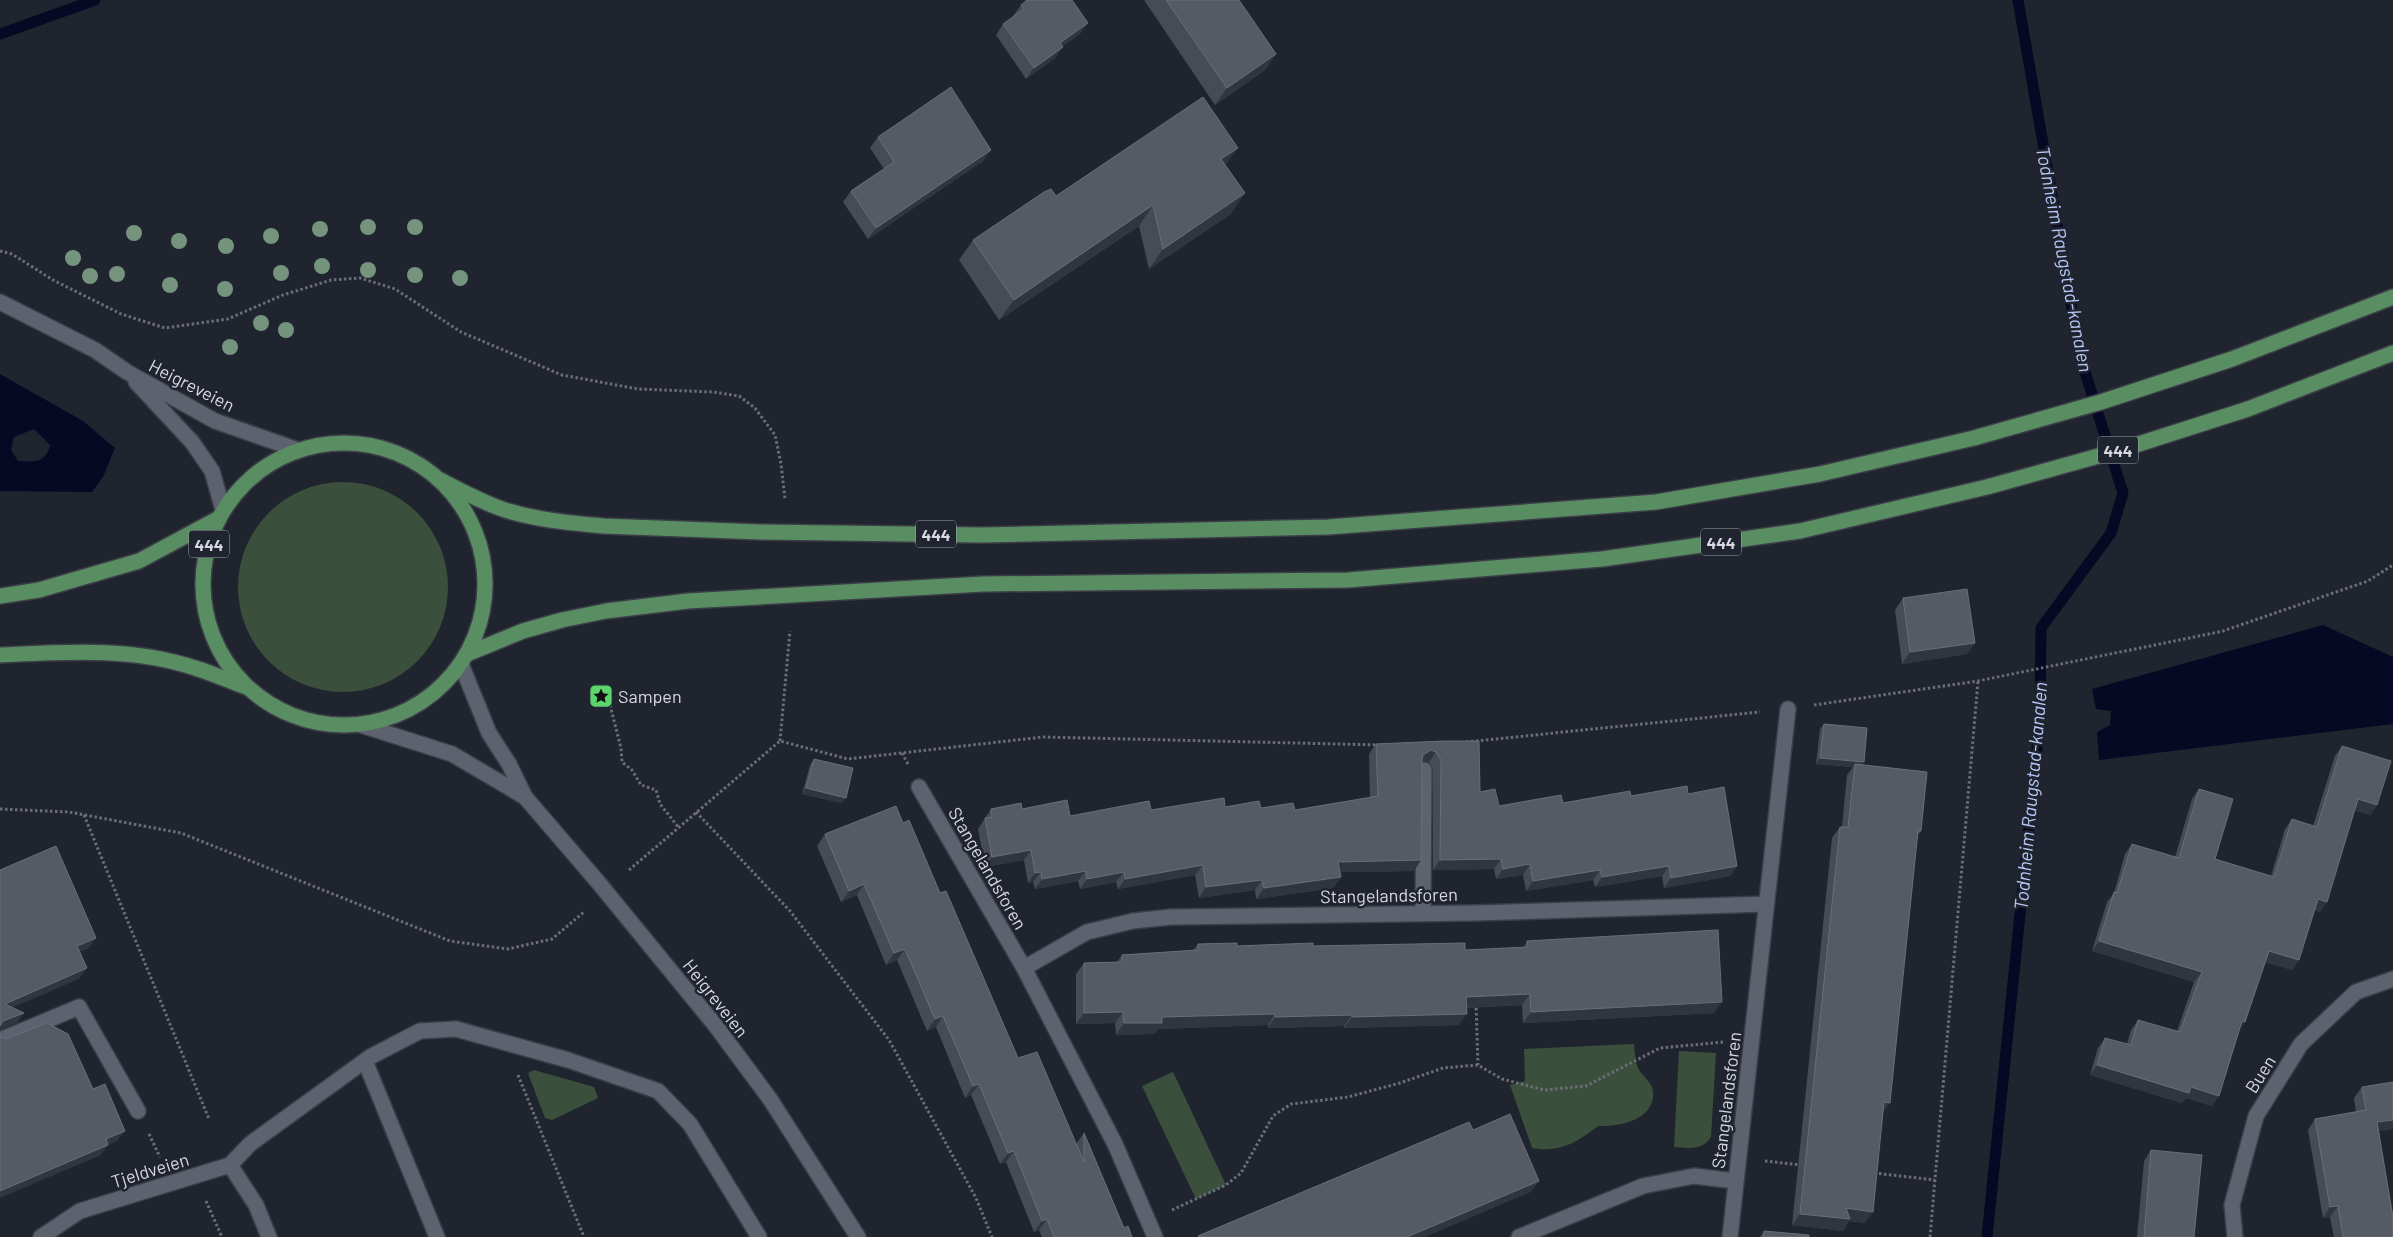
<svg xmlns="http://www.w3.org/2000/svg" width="2393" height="1237" font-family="Barlow,sans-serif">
<rect width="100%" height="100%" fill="#20242f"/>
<!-- green -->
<g fill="#3b503c">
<circle cx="343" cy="587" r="105"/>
<path d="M 1634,1044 C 1635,1052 1635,1061 1638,1068 C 1642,1076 1652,1082 1653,1091 C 1656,1120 1619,1127 1598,1126 C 1576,1143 1560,1153 1532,1148 L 1510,1085 L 1525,1081 L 1524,1049 Z"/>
<path d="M 1679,1051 L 1716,1053 L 1711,1137 C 1702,1151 1689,1148 1674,1147 Z"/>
<polygon points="534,1070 594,1087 598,1098 552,1120 545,1118 528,1073"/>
<polygon points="1173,1072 1226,1185 1196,1199 1142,1086"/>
</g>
<!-- water -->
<g fill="#050924" fill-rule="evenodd">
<path d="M 0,374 L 83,421 L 115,448 L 103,477 L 92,492 L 0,491 ZM 34,429 L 50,445 C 46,463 34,462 18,461 L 11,450 L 14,437 Z"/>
<polygon points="2323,625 2393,657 2393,724 2099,760 2097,732 2110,725 2111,711 2096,709 2092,689"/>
</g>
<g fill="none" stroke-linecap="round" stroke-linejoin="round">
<!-- stream -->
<g stroke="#050924" stroke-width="11">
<polyline points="0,34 95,0"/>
<polyline points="1987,1237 2040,719 2041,628 2111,533 2123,493 2080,356 2018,0"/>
</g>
<!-- service casing -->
<g stroke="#3b3e47" stroke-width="18">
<g id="service">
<polyline points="1423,913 1424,770"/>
<polyline points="79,1007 138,1111"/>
<polyline points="365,1061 437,1237"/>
<polyline points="230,1165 250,1144 370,1057 420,1031 456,1029 568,1060 658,1091 690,1124 759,1237"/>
</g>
</g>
<!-- minor casing -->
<g stroke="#3b3e47" stroke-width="18">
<g id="minor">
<polyline points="919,787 1024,968 1115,1144 1155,1237"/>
<polyline points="1024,968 1087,932 1133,921 1171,917 1475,913 1766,904"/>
<polyline points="0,1040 79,1007"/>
<polyline points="41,1237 80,1211 230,1165 256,1205 269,1237"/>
<polyline points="1519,1237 1643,1186 1694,1176 1735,1181"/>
<polyline points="1730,1237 1788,709"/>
<polyline points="2235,1237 2232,1205 2256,1116 2301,1044 2356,992 2393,979"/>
</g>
</g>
<!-- secondary casing -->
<g stroke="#3b3e47" stroke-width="18">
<g id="secondary">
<polyline points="0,302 95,350 127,372 215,421 298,450"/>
<polyline points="136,382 192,442 212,471 223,510"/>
<polyline points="461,664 489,733 509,764 525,797 598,882 715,1025 770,1099 858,1237"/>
<polyline points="361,725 452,754 525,797"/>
</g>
</g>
<!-- trunk casing -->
<g stroke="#3b3e47" stroke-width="18">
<g id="trunk">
<circle cx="344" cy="584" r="141"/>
<path d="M 438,479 C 460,490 481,502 505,510 C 537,520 570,523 604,526 L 760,532 L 982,535 L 1328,527 L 1656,502 L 1820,474 L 1974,438 L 2101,402 L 2232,359 L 2393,297"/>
<polyline points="0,596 39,590 139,561 219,518"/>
<polyline points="467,654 523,631 562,620 606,611 688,601 983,584 1348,580 1602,559 1800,531 1987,487 2120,450 2248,409 2393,353"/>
<path d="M 0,655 C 65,652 133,647 195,668 C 212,673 229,681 246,687"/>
</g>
</g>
<!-- path -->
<g stroke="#6b6e78" stroke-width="3" stroke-dasharray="2.5 2.5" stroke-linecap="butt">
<polyline points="0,251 12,254 53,280 121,314 165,328 228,319 283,295 331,280 360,278 395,289 461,332 562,375 638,389 713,392 739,396 755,408 775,435 781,464 785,499"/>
<polyline points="610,705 621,748 622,762 632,770 641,785 656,790 660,804 679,828"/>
<polyline points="1814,705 1978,681 2223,631 2368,581 2393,565"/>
<polyline points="780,741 790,631"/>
<polyline points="1466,742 1760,712"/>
<polyline points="902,753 908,764"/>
<polyline points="0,809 69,812 181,833 450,941 508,949 552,939 584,912"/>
<polyline points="696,812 790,911 889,1040 976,1198 992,1237"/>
<polyline points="84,815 209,1119"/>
<polyline points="629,870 780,741 848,759 1043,737 1380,745"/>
<polyline points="1476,1003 1478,1065"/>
<polyline points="518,1075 584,1237"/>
<polyline points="149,1134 160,1157"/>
<polyline points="1765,1161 1801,1165"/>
<polyline points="1874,1173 1935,1180"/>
<polyline points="206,1201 222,1237"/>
<polyline points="1172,1210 1226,1185 1241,1173 1273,1116 1291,1104 1348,1097 1400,1083 1443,1068 1478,1065 1502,1079 1544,1090 1586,1086 1660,1048 1724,1042"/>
<polyline points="1930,1237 1978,681"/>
</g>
<!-- service -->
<use href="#service" stroke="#5d626f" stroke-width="15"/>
<!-- minor -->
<use href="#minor" stroke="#5d626f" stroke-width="15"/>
<!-- secondary -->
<use href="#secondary" stroke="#5d626f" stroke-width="15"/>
<!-- trunk -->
<use href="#trunk" stroke="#598d62" stroke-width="15"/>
</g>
<!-- trees -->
<g fill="#75947e">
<circle cx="368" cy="227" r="8"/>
<circle cx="415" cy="227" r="8"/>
<circle cx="320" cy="229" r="8"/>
<circle cx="134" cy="233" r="8"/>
<circle cx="271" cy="236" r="8"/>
<circle cx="179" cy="241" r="8"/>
<circle cx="226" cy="246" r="8"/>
<circle cx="73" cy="258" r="8"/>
<circle cx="322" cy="266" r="8"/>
<circle cx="368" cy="270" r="8"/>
<circle cx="281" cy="273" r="8"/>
<circle cx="117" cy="274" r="8"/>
<circle cx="415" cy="275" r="8"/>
<circle cx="90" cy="276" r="8"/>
<circle cx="460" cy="278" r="8"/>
<circle cx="170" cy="285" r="8"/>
<circle cx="225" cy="289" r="8"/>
<circle cx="261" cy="323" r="8"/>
<circle cx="286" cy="330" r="8"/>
<circle cx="230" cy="347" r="8"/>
</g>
<!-- wall -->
<g fill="#474b56">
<polygon points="1144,0 1239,0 1276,54 1265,70 1215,105"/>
<polygon points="1021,5 1080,34 1063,46 1055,58 1026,79 996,35 1003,24 1014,17 1013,16"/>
<polygon points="878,137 983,161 868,239 843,202 851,191 884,169 870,148"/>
<polygon points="1226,165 1231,214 1149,269 1139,226 999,320 959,260 973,240 1056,196"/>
<polygon points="1903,598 1975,643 1967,654 1902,664 1895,610"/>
<polygon points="1824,724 1862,765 1921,831 1918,835 1883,1112 1865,1223 1849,1221 1843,1231 1792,1225 1832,838 1840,827 1842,827 1847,775 1853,767 1816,764 1820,729"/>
<polygon points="1444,741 1480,792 1499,806 1563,803 1631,796 1688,794 1737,866 1730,876 1664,888 1662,876 1595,887 1593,880 1526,891 1523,875 1496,879 1494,869 1433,870 1433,770 1429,762 1424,761 1422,762 1414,871 1340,872 1341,877 1333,888 1256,899 1255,890 1199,898 1195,875 1118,889 1116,882 1080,889 1078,881 1035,889 1033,882 1028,883 1024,860 985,867 978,829 991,809 1022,809 1070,816 1151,810 1225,807 1295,810 1370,798 1369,754 1376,744"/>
<polygon points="2342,746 2377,805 2370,815 2354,810 2320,912 2315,910 2299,960 2292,970 2265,962 2245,1022 2239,1031 2212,1106 2186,1098 2182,1103 2090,1075 2098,1048 2105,1038 2127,1044 2131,1030 2138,1020 2177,1031 2194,982 2092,951 2107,902 2114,893 2125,854 2132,844 2175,857 2192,799 2199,789 2215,859 2271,876 2285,829 2292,819 2313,826 2335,756"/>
<polygon points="814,759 842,803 802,794 810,765"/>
<polygon points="903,823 940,893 1018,1058 1076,1144 1084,1133 1124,1228 1132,1237 1042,1237 1039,1230 1034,1232 1006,1162 1000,1164 971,1095 965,1098 936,1027 927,1031 897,960 886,965 857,895 841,902 817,846 825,834"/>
<polygon points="1527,941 1714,1013 1523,1023 1522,1005 1466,1008 1459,1025 1344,1028 1344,1026 1268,1028 1268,1025 1158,1029 1154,1034 1116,1035 1115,1023 1076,1024 1076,974 1084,963 1117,962 1122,955 1193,950 1198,944 1237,946 1313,946 1465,950 1523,948"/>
<polygon points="2362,1087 2379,1132 2393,1237 2334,1237 2330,1217 2323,1218 2308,1130 2315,1119 2356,1112 2354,1098"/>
<polygon points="2151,1150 2194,1237 2137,1237 2144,1161"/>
<polygon points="1764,1231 1809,1237 1760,1237"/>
</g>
<!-- shaded-wall -->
<g fill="#313540">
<polygon points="1088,23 1080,34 1052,54 1060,43"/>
<polygon points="1063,47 1055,58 1026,79 1034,68"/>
<polygon points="1276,54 1265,70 1215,105 1227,88"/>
<polygon points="1238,148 1223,168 1221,159"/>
<polygon points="991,150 983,161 868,239 876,228"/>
<polygon points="1245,193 1231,214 1149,269 1163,249"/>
<polygon points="1153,205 1139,226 999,320 1014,300"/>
<polygon points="1975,643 1967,654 1902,664 1910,652"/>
<polygon points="1431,750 1436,752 1429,762 1424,761 1416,765 1423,755"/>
<polygon points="1820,758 1864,762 1860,768 1855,764 1853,767 1816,764"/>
<polygon points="806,788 846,798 842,803 802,794"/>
<polygon points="2358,799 2377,805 2370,815 2351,809"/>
<polygon points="1031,850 1024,860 985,867 992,857"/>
<polygon points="1501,859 1494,869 1433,870 1440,860"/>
<polygon points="1421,860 1414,871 1331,872 1338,862"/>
<polygon points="1530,864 1523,875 1496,879 1503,869"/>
<polygon points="1203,865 1195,875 1118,889 1125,879"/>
<polygon points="1669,866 1662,876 1595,887 1602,877"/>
<polygon points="1737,866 1730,876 1664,888 1671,878"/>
<polygon points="1600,870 1593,880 1526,891 1533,881"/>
<polygon points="1086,871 1078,881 1035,889 1042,879"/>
<polygon points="1041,872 1033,882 1028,883 1035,873"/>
<polygon points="1124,872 1116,882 1080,889 1087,879"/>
<polygon points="1341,877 1333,888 1256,899 1264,888"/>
<polygon points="1262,880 1255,890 1199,898 1206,887"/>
<polygon points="864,884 857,895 841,902 849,891"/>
<polygon points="2318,899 2327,902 2320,912 2311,909"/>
<polygon points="96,938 89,948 70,956 77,946"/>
<polygon points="2099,941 2202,972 2194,982 2092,951"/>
<polygon points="905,949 897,960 886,965 894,953"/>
<polygon points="2269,951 2299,960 2292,970 2262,961"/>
<polygon points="87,968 79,979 0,1013 5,1004"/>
<polygon points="1530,994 1522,1005 1458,1008 1466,997"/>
<polygon points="1722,1002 1714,1013 1523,1023 1531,1012"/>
<polygon points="1123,1012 1115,1023 1076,1024 1084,1013"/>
<polygon points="24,1013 17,1023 0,1030 0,1026 3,1021"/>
<polygon points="1275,1014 1268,1025 1158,1029 1154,1034 1116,1035 1124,1023 1162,1017"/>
<polygon points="1467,1014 1459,1025 1344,1028 1352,1017"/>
<polygon points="1352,1015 1344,1026 1268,1028 1275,1017"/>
<polygon points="943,1016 936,1027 927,1031 935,1019"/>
<polygon points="2242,1021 2245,1022 2238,1032"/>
<polygon points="2097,1065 2191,1087 2219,1096 2212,1106 2186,1098 2182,1103 2090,1075"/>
<polygon points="979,1084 971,1095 965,1098 973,1086"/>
<polygon points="1884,1102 1890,1103 1882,1114"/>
<polygon points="2393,1120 2393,1129 2370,1133 2377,1122"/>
<polygon points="125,1131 117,1141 108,1145 101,1155 0,1198 0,1191 106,1139"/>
<polygon points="1014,1151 1006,1162 1000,1164 1008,1153"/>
<polygon points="1539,1181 1531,1192 1425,1237 1407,1237"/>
<polygon points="2338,1206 2330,1217 2323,1218 2330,1207"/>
<polygon points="1846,1208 1873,1212 1865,1223 1849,1221 1843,1231 1792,1225 1800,1214"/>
<polygon points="1047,1219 1039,1230 1034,1232 1042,1221"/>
</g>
<!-- building -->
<g fill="#565a65" stroke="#6a6e78">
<polygon points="1027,0 1072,0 1088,23 1060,43 1063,47 1034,68 1003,24 1024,9 1021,5"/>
<polygon points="1166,0 1239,0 1276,54 1227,88"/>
<polygon points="951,87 991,150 876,228 851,191 894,162 878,137"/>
<polygon points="1203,97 1238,148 1221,159 1245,193 1163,249 1153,205 1014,300 973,240 1044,192 1051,189 1056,196"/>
<polygon points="1967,589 1975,643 1910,652 1903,598"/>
<polygon points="1824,724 1867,728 1864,762 1820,758"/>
<polygon points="1444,741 1479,741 1480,792 1495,789 1499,806 1561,795 1563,803 1630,791 1631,796 1687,786 1688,794 1724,787 1737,866 1671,878 1669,866 1602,877 1600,870 1533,881 1530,864 1503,869 1501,859 1440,860 1441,760 1436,752 1431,750 1423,755 1422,760 1421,860 1338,862 1341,877 1264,888 1262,880 1206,887 1203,865 1125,879 1124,872 1087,879 1086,871 1042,879 1041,872 1035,873 1031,850 992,857 985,818 992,817 991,809 1021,803 1022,809 1067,800 1070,816 1149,801 1151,810 1224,798 1225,807 1259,801 1261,808 1293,803 1295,810 1378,796 1376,744"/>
<polygon points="2342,746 2391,761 2377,805 2358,799 2327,902 2318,899 2299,960 2269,951 2245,1022 2242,1021 2219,1096 2191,1087 2189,1093 2097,1065 2105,1038 2131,1045 2138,1020 2180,1032 2202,972 2099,941 2114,892 2117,893 2132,844 2179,858 2199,789 2233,799 2215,859 2274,877 2292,819 2317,827"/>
<polygon points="814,759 853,768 846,798 806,788"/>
<polygon points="1855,764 1927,772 1921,831 1918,831 1890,1103 1884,1102 1873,1212 1846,1208 1850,1219 1800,1214 1840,827 1848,827"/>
<polygon points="896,806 903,823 909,820 940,893 946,891 1018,1058 1037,1052 1084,1162 1084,1133 1124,1228 1128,1226 1132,1237 1054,1237 1047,1219 1042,1221 1014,1151 1008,1153 979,1084 973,1086 943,1016 935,1019 905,949 894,953 864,884 849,891 825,834"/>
<polygon points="56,846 96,938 77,946 87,968 5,1004 24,1013 3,1021 0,1026 0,870"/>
<polygon points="1718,930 1722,1002 1531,1012 1530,994 1466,997 1467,1014 1352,1017 1352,1015 1275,1017 1275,1014 1162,1017 1162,1023 1124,1023 1123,1012 1084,1013 1084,963 1122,962 1122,955 1198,950 1198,944 1237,943 1237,946 1313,943 1313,946 1465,943 1465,950 1528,947 1527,941"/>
<polygon points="47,1023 68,1034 93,1089 105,1084 125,1131 106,1139 108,1145 0,1191 0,1034 1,1037 6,1039"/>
<polygon points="2393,1082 2393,1120 2377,1122 2393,1217 2393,1237 2343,1237 2338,1206 2330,1207 2315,1119 2366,1110 2362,1087"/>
<polygon points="1510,1114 1539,1181 1407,1237 1199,1237 1198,1236 1469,1122 1473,1130"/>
<polygon points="2151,1150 2202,1155 2194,1237 2144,1237"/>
<polygon points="1764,1231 1809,1235 1809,1237 1763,1237"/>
</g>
<!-- icons -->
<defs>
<g id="sight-square" transform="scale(1.25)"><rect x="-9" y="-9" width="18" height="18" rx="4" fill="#5dd56d" stroke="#20242f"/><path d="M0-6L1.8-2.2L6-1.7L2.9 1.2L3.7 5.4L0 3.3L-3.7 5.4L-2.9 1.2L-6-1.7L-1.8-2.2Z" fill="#111"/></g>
</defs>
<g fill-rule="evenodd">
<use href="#sight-square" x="601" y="696"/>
</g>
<g text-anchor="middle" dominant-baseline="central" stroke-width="5" stroke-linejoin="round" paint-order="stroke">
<!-- shield labels -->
<g fill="#20242f" stroke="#9fa3ab" stroke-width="1">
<rect x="2098" y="436.5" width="40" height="27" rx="4"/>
<rect x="916" y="520.5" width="40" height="27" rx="4"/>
<rect x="1701" y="528.5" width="40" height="27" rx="4"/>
<rect x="189" y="530.5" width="40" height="27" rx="4"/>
</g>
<g font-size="16" font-weight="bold" fill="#d6d9e0">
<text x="2118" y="450">444</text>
<text x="936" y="534">444</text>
<text x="1721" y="542">444</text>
<text x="209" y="544">444</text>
</g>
<!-- street labels -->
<g font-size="18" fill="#d6d9e0" stroke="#20242f">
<text transform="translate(192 385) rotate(27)">Heigreveien</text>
<text transform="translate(988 868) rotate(60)">Stangelandsforen</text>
<text transform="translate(1389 895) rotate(-1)">Stangelandsforen</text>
<text transform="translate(716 998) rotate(52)">Heigreveien</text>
<text transform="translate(2260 1074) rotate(-58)">Buen</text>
<text transform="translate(1726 1100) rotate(-83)">Stangelandsforen</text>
<text transform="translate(150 1170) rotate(-17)">Tjeldveien</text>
</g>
<!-- poi labels -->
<g font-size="18" fill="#d6d9e0" stroke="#20242f" text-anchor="start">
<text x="618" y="696">Sampen</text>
</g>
<!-- water labels -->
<g font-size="19" font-style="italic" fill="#b8c9f9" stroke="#20242f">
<text transform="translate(2065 259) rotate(79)">Todnheim Raugstad-kanalen</text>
<text transform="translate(2030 796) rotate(-85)">Todnheim Raugstad-kanalen</text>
</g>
</g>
</svg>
